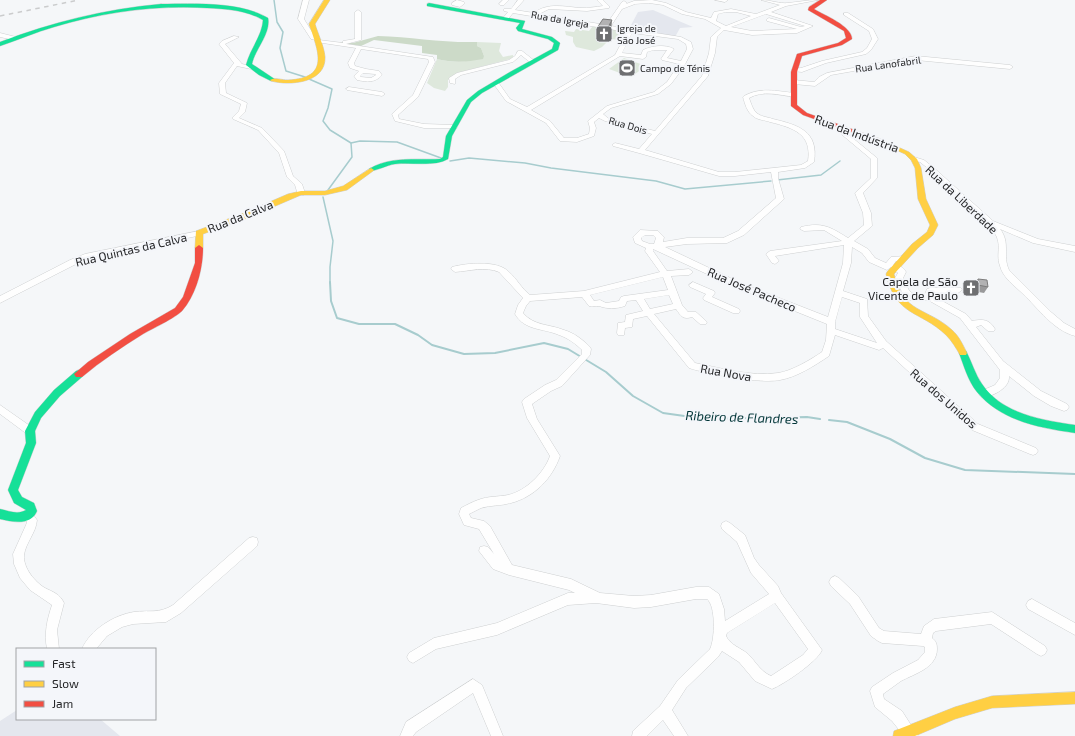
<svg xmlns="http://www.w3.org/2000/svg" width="1075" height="736" font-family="'Exo 2',sans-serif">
<rect width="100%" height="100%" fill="#f5f7f9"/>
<!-- built -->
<g fill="#e4e7ee">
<polygon points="653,10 693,27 680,28 675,37 629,29 638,12"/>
<polygon points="17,710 17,719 100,719 120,736 0,736 0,721"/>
</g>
<!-- green -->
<g fill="#dee8dc">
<polygon points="593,26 627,31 622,40 610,39 602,47 594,51 576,47 573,42 573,37 566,35 565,31 574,32 576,29 589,31"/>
<path d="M 477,42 L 501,43 L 499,51 L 503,57 L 513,55 L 513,57 L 510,59 L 457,73 L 448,80 L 448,87 L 445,91 L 434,88 L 427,83 L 437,59 C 454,63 468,63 484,56 L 481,48 L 477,46 Z"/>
<polygon points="624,58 646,66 631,77 609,69"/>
</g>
<!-- forest -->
<path fill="#ccdac8" d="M 378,36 C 411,37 444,43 477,42 L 477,46 L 481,48 L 484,56 L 483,59 C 467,62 453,63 437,59 L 437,55 L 422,53 L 422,46 L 374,40 L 361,46 L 335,42 L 353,43 Z"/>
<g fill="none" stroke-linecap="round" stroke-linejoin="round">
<!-- stream-far1 -->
<g stroke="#a7ccce" stroke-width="1.5">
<polyline points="274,0 277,22 283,32 280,48 286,71 305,77"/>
<polyline points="309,79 332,89 328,108 323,121 330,130 351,143 352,157 328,190"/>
<polyline points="351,143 360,141 397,142 441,158"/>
<polyline points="450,161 469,158 525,163 551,168 656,181 685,189 771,181"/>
<polyline points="777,180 821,175 840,161"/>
<polyline points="323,197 333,241 330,267 330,283"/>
</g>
<!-- stream -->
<g stroke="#a7ccce" stroke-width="2">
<polyline points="330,282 331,301 337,318 359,324 395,324 418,335 432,345 464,354 495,353 544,343 568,349 606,372 633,396 663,413 706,419 807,417 820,419"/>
<polyline points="829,420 847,422 890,439 925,458 965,470 1075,474"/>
</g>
<!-- street casing -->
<g stroke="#ced0d1" stroke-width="1">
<g id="street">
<path d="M 303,0 L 309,0 L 304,19 L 315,37 L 319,38 L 319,40 L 343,43 L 343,41 L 355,39 L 355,12 L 358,10 L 361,12 L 361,40 L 346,44 L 433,57 L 435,62 L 418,97 L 398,115 L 399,119 L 424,124 L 455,125 L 458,127 L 457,128 L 424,128 L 395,121 L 392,114 L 413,95 L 429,62 L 428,59 L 361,49 L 354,63 L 355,66 L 366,69 L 379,71 L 382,75 C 375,83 367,82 357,80 L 354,76 L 359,71 L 350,68 L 348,63 L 356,48 L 316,42 L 316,40 L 311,39 L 298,19 ZM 363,73 L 375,74 L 376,75 L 371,78 L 361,77 L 360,76 Z"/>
<polygon points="457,0 464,2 465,3 460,7 452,5 452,3"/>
<polygon points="503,0 509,0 504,5 500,5 499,4"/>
<path d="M 518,0 L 524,0 L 515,10 L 534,13 C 548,2 565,7 581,8 C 588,8 596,7 603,6 L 597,0 L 603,0 L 609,6 L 609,8 L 587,11 L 549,9 L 539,14 L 606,25 L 622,2 L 624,1 L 627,3 L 626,4 L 634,1 L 652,0 L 666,3 L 686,12 L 711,18 L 714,12 L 731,9 L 756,14 L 780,5 L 761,0 C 770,0 780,4 788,3 C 798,2 807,0 818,0 L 786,6 L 771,12 L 813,26 L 797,33 L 752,35 L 724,30 L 717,37 L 715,53 L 708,76 L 645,150 L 719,172 L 735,172 L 801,165 L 808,161 C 812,134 794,128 770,122 C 765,120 757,120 753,116 C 747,112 745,104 743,97 L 744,96 C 760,87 776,91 794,93 L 797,95 L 794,97 C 779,95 763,90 749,98 C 751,103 753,111 758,114 C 762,117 768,117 773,119 C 798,125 819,131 814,162 L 805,168 L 778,172 L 778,178 L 784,199 L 744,235 L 727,243 L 687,244 L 665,247 L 741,283 L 828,317 L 843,263 L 844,245 L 775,256 L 779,261 L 775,264 L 772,263 L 766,254 L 770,251 L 842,241 L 824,230 L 804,231 L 800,229 L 801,227 C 823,222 830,227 848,238 L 864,225 L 863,213 L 855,193 L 871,178 L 871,159 L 828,123 L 833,122 L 877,158 L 877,178 L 863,193 L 871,213 L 872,226 L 854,241 L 868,249 L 875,258 L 886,263 L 891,257 L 906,256 L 907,258 L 906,260 L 896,261 L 893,265 C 898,264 904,268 906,272 L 903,278 C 910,292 908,295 925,294 L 927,289 L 930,288 L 961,288 L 962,290 L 958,293 L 934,294 L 933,296 L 966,314 L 972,321 C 983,319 989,319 995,329 L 994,331 L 988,331 L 981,325 L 976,327 L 1003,361 L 1041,391 L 1067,404 L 1069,407 L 1067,410 L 1064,411 L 1051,406 L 1034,396 L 1009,376 C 1010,388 994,395 984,398 L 981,397 L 979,394 L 981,391 L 995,385 L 1000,378 L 1000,370 L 960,318 L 928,300 L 910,300 L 904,296 L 895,278 L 898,273 L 891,267 L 887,270 L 869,262 L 862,253 L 852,247 L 851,263 L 843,291 L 867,299 L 868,316 L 886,341 L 978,424 L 1036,448 L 1038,451 L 1036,454 L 1033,455 L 1030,454 L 972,430 L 883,348 L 879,350 L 835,335 L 829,356 C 814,366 797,377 780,380 C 761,384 707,374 689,368 L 647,316 L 633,319 L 632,327 L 625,328 L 624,335 L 618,335 L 617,333 L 618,323 L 625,322 L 626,315 L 643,311 L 636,300 L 627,301 L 625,306 C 616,309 607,309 599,306 C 596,306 592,307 589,306 L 582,297 L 530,301 L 526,306 L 523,313 C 534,326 549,324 564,330 C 574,333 582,339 590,347 L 591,349 L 590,355 L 562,386 L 551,391 L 532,404 L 537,419 L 560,456 C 552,479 534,497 511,503 C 501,506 490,505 481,508 C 477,510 473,512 469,514 L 471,518 L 484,521 L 490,526 L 512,565 L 571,579 L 600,593 L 634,596 L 651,595 L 696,587 L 709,587 L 719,594 L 724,609 L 725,621 L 769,594 L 751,573 L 737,542 L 722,529 L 721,526 L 722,523 L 726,521 L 730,523 L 745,535 L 754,558 L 759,565 L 778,586 L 781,593 L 822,650 C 817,662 784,684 772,689 L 755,681 L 739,662 L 722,651 L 718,657 L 686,688 L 672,710 L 688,736 L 674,736 L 663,720 L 647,736 L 632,736 L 633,731 L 660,706 L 678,680 L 710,649 C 715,639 716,606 707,599 L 696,599 L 651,607 L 634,608 L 596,603 L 568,605 L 497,635 L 436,649 L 413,663 L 409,661 L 407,657 L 409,653 L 434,638 L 497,623 L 568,593 L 575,593 L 569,590 L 509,575 L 493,569 L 479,551 L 480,547 L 484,546 L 488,547 L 494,554 L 479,529 L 464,525 L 459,514 L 461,508 C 467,505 472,502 478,500 C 488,496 498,497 508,495 C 526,491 544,473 550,456 L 527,418 L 522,402 L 524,399 L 545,385 L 556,380 L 582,354 L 582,350 C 576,344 568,338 559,335 C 543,328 525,331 515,314 L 518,305 L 523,298 L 499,272 C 485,266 470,271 455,272 L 451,269 L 452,267 C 467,263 498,260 509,272 C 517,279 521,288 530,295 L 584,291 L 660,272 L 645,251 L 646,248 L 635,243 L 633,237 L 640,230 L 658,231 L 664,237 L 663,242 L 687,238 L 723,238 L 738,231 L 776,198 L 771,172 L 735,176 L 719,176 L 639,153 L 613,146 L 612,145 L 615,143 L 639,149 L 652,134 L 605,121 L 599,118 L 594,122 L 596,128 L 594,136 L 577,142 L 560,141 L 546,123 L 506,101 L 493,83 L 494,82 L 498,82 L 510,99 L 527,107 L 615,55 L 627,32 L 513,13 L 508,19 L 504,19 L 503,18 L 508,12 L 504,11 L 504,9 L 511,9 ZM 649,3 L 663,5 L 682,14 L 705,19 L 721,28 L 711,37 L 709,53 L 702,76 L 655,131 L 609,119 L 603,114 L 611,108 L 658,94 L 671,84 L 683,68 L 693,49 L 691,42 L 681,37 L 611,26 L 622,9 L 635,4 ZM 726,12 L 736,12 L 751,16 L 726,26 L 716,21 L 718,14 ZM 766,14 L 805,26 L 801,27 L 769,18 L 767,19 L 767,21 L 797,29 L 752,31 L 731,27 ZM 632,33 L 678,39 L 686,44 L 687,49 L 681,61 L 667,58 L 674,49 C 665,44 652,46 643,50 L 641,55 L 622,53 ZM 654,50 L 667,50 L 661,59 L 662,60 L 679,64 L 667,82 L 654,92 L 607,106 L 588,121 L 590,128 L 589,134 L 577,138 L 564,138 L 550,121 L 531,110 L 620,56 L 643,59 L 646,57 L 647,52 ZM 645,235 L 653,235 L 656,238 L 654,244 L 650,244 L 642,241 L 641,238 ZM 653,249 L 735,287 L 827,324 L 826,340 L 822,352 C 810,360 792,371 778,373 C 751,377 721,368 695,363 L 654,314 L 676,309 C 681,316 683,320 692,317 L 700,324 L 706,324 L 707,322 L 696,312 L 688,312 L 682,305 L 671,276 L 689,275 L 693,272 L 689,269 L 667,271 L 653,251 ZM 663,277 L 668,290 L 624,296 L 621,297 L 619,301 L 606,303 L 600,300 L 594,301 L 590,295 ZM 669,295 L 673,304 L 650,309 L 644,299 ZM 842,297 L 860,303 L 860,317 L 877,343 L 835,329 L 835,322 ZM 775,603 L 808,649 L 803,655 L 771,676 C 760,671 756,662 748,654 C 741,648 730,645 726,636 L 727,633 Z"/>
<polygon points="715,0 728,0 725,2"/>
<polygon points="844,13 848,13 873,29 878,39 871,50 866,54 826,63 802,72 792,71 792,69 801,68 822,61 862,52 867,48 872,39 869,31 844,15"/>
<polygon points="0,33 16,37 17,38 14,40 0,37"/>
<polygon points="234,36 239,37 225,44 242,64 254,67 251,69 237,66 225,83 226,93 247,103 245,112 239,118 262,128 284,151 293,176 302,184 305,193 304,195 298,195 295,185 287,177 279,153 258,130 233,119 233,117 239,111 241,104 220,94 219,83 234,63 219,44 222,41"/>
<polygon points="518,51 522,51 536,62 531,63 521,55 513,62 461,75 455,79 455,84 450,83 449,78 457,73 509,60 515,56"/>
<polygon points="916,56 1010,65 1013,67 1010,69 916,60 831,75 815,86 794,84 791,82 794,80 814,82 819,77 827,73"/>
<polygon points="349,87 382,92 385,94 382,96 347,90 346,89"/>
<path d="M 914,157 L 924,160 L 934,168 L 993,221 L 1038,239 L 1075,246 L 1075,252 L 1033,243 L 1000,229 C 1011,243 1002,255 1009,270 L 1051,312 L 1064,323 L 1075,329 L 1075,336 C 1053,330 1039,309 1023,294 C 1015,286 1003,278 1000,266 C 995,251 1004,245 992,229 L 930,170 L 920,162 L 912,160 L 911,159 Z"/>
<polygon points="199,231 203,233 202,235 90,258 76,264 0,303 0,296 70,260 85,254"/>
<polygon points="693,282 714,291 715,293 712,297 739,309 740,311 739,313 733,313 704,300 703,298 706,294 690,287 689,285"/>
<polygon points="0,405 33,428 35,431 33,434 30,435 27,434 0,414"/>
<path d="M 28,511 L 32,513 L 37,520 C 36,533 26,542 24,555 C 23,568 35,582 45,588 C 53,592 60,594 64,603 L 57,630 L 59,649 L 47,649 C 44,633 47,620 52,605 L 30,590 L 20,578 L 14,564 L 13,554 L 26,525 L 27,522 L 23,516 L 24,513 Z"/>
<path d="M 253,537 L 257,538 L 258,542 L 257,546 L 181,613 L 166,622 L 133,624 L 122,627 L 107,636 L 96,649 L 82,649 C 90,630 114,615 134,612 C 149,610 159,614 173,605 L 249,538 Z"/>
<path d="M 835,576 L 839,578 L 858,596 L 879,628 L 884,631 L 921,634 L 924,626 L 934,619 L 992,612 L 1045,646 L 1047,650 L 1045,654 L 1041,656 L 1037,654 L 991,624 L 936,631 L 933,633 L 932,638 C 936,641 937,644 937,649 C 937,668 914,674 901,681 C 895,685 889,690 883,694 L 884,699 L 902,711 L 918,736 L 904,736 L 892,721 L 875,707 L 870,691 L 872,687 L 893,673 L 918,660 L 925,652 L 925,647 L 923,646 L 882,643 L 878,641 L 871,636 L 850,604 L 831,586 L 829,582 L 831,578 Z"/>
<polygon points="1032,599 1075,623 1075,635 1028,609 1026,605 1028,601"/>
<polygon points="473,679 482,685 503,736 491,736 473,693 416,732 413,736 400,736 406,722"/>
</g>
</g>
<!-- fast casing -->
<g stroke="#ced0d1" stroke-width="1">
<g id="fast">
<path d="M 429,3 L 525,21 L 522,29 L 552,37 L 560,43 L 558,50 L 482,93 L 471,102 L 452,136 L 448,159 C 435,167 411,162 395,164 C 387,165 374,172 369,171 L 369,169 C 390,156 416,160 440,159 L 443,157 L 446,136 L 467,100 L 478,91 L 510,72 L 552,49 L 554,43 L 548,39 L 518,31 L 516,28 L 520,23 L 427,6 L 427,4 Z"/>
<path d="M 161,4 C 194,4 239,1 268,18 C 271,34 255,49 252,64 L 276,80 L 271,81 L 259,75 L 246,65 C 250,49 262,36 263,20 C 246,10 226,9 207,8 C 156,5 104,12 54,27 C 36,32 18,40 0,46 L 0,42 C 53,22 105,9 161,4 Z"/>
<path d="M 963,350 L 966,351 C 972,362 975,374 982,384 C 1002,414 1042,420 1075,425 L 1075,433 C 1040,428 1001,421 977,392 C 968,381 964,366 959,353 Z"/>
<path d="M 79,370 L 82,371 L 84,374 L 82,377 L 60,396 L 41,418 L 35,431 L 36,443 L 18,490 L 22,497 L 34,503 L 37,511 C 31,526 13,522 0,519 L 0,509 C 9,511 18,515 26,510 L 14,503 L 8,490 L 26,443 L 25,431 L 35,412 L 54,390 L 76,371 Z"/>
</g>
</g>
<!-- slow casing -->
<g stroke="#ced0d1" stroke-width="1">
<g id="slow">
<path d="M 324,0 L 330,0 L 315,24 C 318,34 324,46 325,57 C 326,83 290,86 271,81 L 270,80 C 274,77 282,80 288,80 C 331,78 318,51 309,24 Z"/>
<path d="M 878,138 L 909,152 L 917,159 L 921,168 L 926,199 L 938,225 L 933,235 L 918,248 L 894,274 C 903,314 927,307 952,330 C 959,336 963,345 967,353 L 966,355 L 960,355 C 956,348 952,341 946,335 C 920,310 896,317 886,274 L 887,272 L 912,244 L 927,232 L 930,225 L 918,199 L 915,168 L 911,160 L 905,154 L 876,141 L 875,140 Z"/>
<polygon points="371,168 374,170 373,171 347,190 325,195 301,195 294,198 250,217 203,234 203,248 199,251 195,248 196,231 244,213 288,194 301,191 325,191 343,186"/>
<polygon points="1075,692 1075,704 992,708 955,719 915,736 893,736 894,731 955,707 992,696"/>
</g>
</g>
<!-- jam casing -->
<g stroke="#ced0d1" stroke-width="1">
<g id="jam">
<path d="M 820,0 L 827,0 L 814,9 C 824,15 852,26 852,39 L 842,45 L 802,56 L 797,72 L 797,105 L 807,113 L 880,139 L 880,141 L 876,141 L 803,115 L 791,106 L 791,72 L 797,54 L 838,43 L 846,38 L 844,31 L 808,10 L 809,7 Z"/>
<path d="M 199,245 L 203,248 C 203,269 196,295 182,311 C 175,318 152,329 143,334 C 122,347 101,361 82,377 L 76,377 L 74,374 L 88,362 L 130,334 L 175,308 L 183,297 L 195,263 L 195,248 Z"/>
</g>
</g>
<!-- street -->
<use href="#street" fill="#fefefe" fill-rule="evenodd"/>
<!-- fast -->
<use href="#fast" fill="#16e098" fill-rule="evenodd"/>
<!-- slow -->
<use href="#slow" fill="#ffcf43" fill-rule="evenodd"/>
<!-- jam -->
<use href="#jam" fill="#f24e42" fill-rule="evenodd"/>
<!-- rail -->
<polyline stroke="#cbcccd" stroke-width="1.5" stroke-dasharray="4.5 4.5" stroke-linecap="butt" points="0,16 79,0"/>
</g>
<!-- wall -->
<g fill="#99999a">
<polygon points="597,28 611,32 606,40 598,41 597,39"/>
<polygon points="978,279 988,287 984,293 973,291 973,285"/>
</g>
<!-- shaded-wall -->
<polygon fill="#7d7d7d" points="612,20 611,32 606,40 598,41 599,30"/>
<!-- building -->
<g fill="#b2b2b3" stroke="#7d7d7d">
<polygon points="603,19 612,20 607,29 599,30 597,28"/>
<polygon points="978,279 987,280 988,287 978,285"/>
</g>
<!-- icons -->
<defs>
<g id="church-square" transform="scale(0.9)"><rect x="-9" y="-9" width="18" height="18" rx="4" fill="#6e6f71" stroke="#f4f6fa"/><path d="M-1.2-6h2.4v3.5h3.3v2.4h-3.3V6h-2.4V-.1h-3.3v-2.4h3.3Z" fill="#fff"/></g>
<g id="stadium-square" transform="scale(0.9)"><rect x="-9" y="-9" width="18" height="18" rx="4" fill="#6e6f71" stroke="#f4f6fa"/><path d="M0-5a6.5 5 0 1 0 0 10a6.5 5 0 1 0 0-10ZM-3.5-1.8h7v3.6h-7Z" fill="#fff"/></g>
</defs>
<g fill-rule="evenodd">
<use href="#church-square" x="604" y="34"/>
<use href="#stadium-square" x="627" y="68"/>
<use href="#church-square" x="971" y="288"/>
</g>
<g text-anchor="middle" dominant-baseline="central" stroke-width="4" stroke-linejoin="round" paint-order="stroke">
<!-- far-street labels -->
<g font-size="10" fill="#252628" stroke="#f4f6fa">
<text transform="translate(560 19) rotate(10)">Rua da Igreja</text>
<text transform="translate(888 64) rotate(-8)">Rua Lanofabril</text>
<text transform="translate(628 125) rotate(16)">Rua Dois</text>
</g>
<!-- far-poi labels -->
<g font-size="10" fill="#252628" stroke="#f4f6fa" text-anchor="start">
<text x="617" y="28">Igreja de<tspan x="617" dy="12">São José</tspan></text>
<text x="640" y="68">Campo de Ténis</text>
</g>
<!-- street labels -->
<g font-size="12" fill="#252628" stroke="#f4f6fa">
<text transform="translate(857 133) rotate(20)">Rua da Indústria</text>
<text transform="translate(962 199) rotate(43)">Rua da Liberdade</text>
<text transform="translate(240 216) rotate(-22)">Rua da Calva</text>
<text transform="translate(131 249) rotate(-13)">Rua Quintas da Calva</text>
<text transform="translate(752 289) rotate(23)">Rua José Pacheco</text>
<text transform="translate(726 372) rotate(10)">Rua Nova</text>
<text transform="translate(944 398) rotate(41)">Rua dos Unidos</text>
</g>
<!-- poi labels -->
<g font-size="12" fill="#252628" stroke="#f4f6fa" text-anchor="end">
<text x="958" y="281">Capela de São<tspan x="958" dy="14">Vicente de Paulo</tspan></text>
</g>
<!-- water labels -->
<g font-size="13" font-style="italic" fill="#003537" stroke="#f4f6fa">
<text transform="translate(742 417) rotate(2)">Ribeiro de Flandres</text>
</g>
</g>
<!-- legend -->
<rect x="16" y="648" width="140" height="72" fill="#f4f6fa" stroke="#a1a3a6"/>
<rect x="24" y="661" width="20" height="6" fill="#16e098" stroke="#a1a3a6"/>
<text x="52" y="668" font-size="12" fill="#252628">Fast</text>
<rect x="24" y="681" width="20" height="6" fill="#ffcf43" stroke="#a1a3a6"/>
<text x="52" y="688" font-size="12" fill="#252628">Slow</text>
<rect x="24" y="701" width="20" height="6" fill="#f24e42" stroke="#a1a3a6"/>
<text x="52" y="708" font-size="12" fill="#252628">Jam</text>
</svg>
